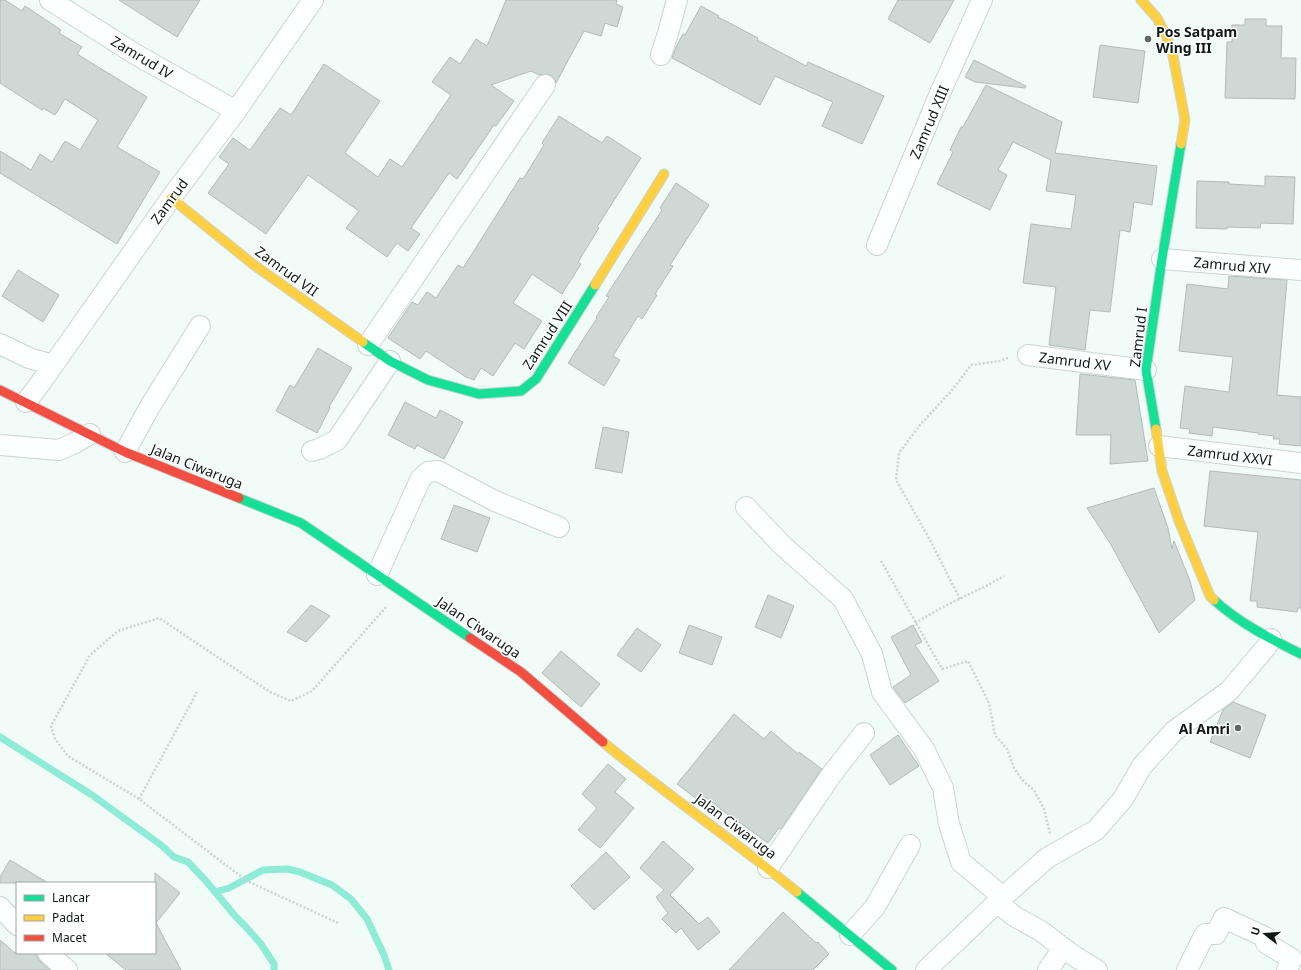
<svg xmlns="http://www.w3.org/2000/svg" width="1301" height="970" font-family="'Noto Sans',sans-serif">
<rect width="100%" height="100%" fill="#f1fbf8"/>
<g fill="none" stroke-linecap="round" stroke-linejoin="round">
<!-- stream -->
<g stroke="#8eebd5" stroke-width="7">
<polyline points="0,737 92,795 161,845 174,857 188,862 206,881 236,917 245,926 261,944 274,964 274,970"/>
<polyline points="215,892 229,888 263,870 287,869 300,872 332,885 351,899 367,919 384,955 389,970"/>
</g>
</g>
<!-- building -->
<g fill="#ced8d5" stroke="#b1bbb8">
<polygon points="0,0 5,0 22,11 25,6 61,30 59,33 82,47 77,54 147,97 117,147 160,172 117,244 0,173 0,151 31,170 40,154 52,162 65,141 80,150 98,120 65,99 55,115 43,108 42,110 0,83"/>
<polygon points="119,0 200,0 177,37"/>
<polygon points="506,0 617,0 616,4 623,7 617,27 605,23 601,36 584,31 556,83 555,80 551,75 545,74 539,75 531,71 491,85 514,101 496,126 494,125 457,179 449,173 411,228 420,234 408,251 397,243 387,257 346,228 359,211 308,175 266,234 208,193 229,164 219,157 233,138 250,150 280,108 291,115 324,64 380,101 345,153 378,177 390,159 402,167 451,95 432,82 450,57 460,64 476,39 487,46"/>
<polygon points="898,0 954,0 930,43 888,19"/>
<polygon points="701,6 719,16 718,17 758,38 757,40 806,66 808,62 884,96 862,144 822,126 833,102 775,76 760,105 672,58 676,47 683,34 685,35"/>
<polygon points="1245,19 1266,19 1266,26 1282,26 1281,58 1296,58 1295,99 1225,98 1227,42 1232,42 1232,25 1245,25"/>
<polygon points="1100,45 1145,51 1138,103 1093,97"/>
<polygon points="974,60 1026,86 1025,88 975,82 965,77"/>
<polygon points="986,85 1062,122 1055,153 1157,166 1152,205 1134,202 1130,232 1120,230 1110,312 1090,310 1085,350 1049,345 1056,287 1023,283 1031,224 1071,229 1076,195 1046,191 1051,160 1013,142 998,170 1007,175 990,210 937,184 953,152 950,150 961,127 963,127"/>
<polygon points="559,116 602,143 607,136 641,158 597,227 599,228 578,262 581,264 562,294 532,274 513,303 542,321 524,349 515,343 493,376 481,368 474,380 466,377 426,351 420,359 388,338 412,302 418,305 427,292 436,298 458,265 463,268 520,178 523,179 544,145 542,143"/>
<polygon points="1265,176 1295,177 1293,224 1261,223 1260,228 1227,227 1227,229 1196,228 1197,181 1229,182 1229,184 1265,186"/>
<polygon points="676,183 709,205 670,265 673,266 655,294 657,295 642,319 638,316 613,356 620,360 604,386 568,363 597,318 596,317 609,297 606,296 662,210 660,208"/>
<polygon points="18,270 59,295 43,322 2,296"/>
<polygon points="1229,276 1287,280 1277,395 1301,397 1301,446 1279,444 1280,439 1273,439 1274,436 1258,434 1258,433 1213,427 1212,436 1189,433 1190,429 1180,428 1185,386 1229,392 1233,357 1179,351 1187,284 1228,289"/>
<polygon points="318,348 352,368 329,407 330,408 317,433 276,411 290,385 294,388"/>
<polygon points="1080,374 1135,380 1148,461 1110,464 1111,435 1076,435"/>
<polygon points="405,402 436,418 440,410 463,422 444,459 417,445 415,449 388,435"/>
<polygon points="603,427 629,432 622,473 595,468"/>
<polygon points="1210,471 1301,480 1301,608 1298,608 1297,612 1257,607 1257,601 1250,601 1258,532 1204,526"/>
<polygon points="1154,488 1168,528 1172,549 1174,541 1190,581 1195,600 1159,633 1110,543 1087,508"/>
<polygon points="454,505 490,518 477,552 441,539"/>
<polygon points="768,595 794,606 781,638 755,627"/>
<polygon points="311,605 330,616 306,642 287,632"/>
<polygon points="689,625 722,637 712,665 679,653"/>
<polygon points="913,625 922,642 915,645 939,681 905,703 893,687 911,675 891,637"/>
<polygon points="637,628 661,645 641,672 617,655"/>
<polygon points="561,651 600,684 581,707 542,673"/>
<polygon points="1233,702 1266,715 1250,758 1210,742 1223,710"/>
<polygon points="734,714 764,739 771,731 798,754 799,752 822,769 781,829 779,828 768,843 735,819 734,820 706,797 702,803 677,784"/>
<polygon points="898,735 919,766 890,785 870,755"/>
<polygon points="608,764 626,779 615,792 634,808 600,848 578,830 597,808 582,794"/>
<polygon points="663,841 694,869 670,895 699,924 708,917 720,932 698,950 681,928 676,933 662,919 668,913 656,897 664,890 640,868"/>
<polygon points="606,852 630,877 594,910 571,886"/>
<polygon points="10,860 48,883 0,883 0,877"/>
<polygon points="155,873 180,893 156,923 181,970 126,970 105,953 155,953"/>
<polygon points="783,912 816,943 818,942 829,954 813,970 729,970"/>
<polygon points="0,940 15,953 37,953 37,957 40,961 50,970 0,970"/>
</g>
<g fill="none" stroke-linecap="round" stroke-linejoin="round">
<!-- street casing -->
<g stroke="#cbd5d2" stroke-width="22">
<g id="street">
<polyline points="50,0 135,54 236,111"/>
<polyline points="661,55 668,33 677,0"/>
<polyline points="877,245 940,93 982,0"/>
<polyline points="1162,259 1301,270"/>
<polyline points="0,344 29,358 53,365"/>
<polyline points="368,345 545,85"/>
<polyline points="1028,355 1146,370"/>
<polyline points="26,402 42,381 171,198 236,111 313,0"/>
<polyline points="0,445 59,450 75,443 90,434"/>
<polyline points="1159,446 1301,463"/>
<polyline points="312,451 319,449 337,440 390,361"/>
<polyline points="125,452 149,408 200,326"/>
<polyline points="746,507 782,545 843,599 872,654 882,692 924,749 943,788 949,824 961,862 1003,897"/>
<polyline points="377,575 421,478 428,472 438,471 495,501 559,527"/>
<polyline points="768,868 832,774 864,733"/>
<polyline points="997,902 1014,916 1041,931 1071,954 1097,970"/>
<polyline points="0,907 17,925"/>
<polyline points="850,935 875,907 910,845"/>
<polyline points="48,953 67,970"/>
<polyline points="926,970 1003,897 1047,858 1096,830 1123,799 1142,766 1174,731 1229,691 1267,646 1271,639"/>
<polyline points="1048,970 1063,948"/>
<polyline points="1187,970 1205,934 1216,934 1224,918 1265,937 1266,943 1292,959 1287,970"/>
</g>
</g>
<!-- fast casing -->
<g stroke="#cbd5d2" stroke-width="11">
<g id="fast">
<polyline points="363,342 390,361 428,380 479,394 521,391 536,379 595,285"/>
<polyline points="1156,429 1146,370 1162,259 1181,144"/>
<polyline points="239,498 301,523 470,638"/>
<path d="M 1214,600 C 1239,623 1271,639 1301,654"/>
<polyline points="797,892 892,970"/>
</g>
</g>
<!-- slow casing -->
<g stroke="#cbd5d2" stroke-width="11">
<g id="slow">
<polyline points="1141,0 1157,18 1166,35 1173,56 1185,120 1181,144"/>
<polyline points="171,198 254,265 363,342"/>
<polyline points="595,285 664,174"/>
<polyline points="1156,429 1162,471 1179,521 1210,596 1214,600"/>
<path d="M 603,742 C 665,794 734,840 797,892"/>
</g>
</g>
<!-- jam casing -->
<g stroke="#cbd5d2" stroke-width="11">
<g id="jam">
<polyline points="0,390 125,452 239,498"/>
<polyline points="470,638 521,672 603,742"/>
</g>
</g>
<!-- path -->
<g stroke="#cfd2d1" stroke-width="2.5" stroke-dasharray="2 2" stroke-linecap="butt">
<polyline points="881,561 942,669 968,661 989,703 995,735 1007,749 1014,768 1024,782 1034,790 1044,809 1050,834"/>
<polyline points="960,599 930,540 896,480 899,453 920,425 953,389 971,365 1000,361 1008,358"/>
<polyline points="915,623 945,606 988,585 1004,576"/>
<polyline points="139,799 197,692"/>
<polyline points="338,923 247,881 139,799 68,756 55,739 51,726 90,655 118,631 159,618 270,692 291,701 312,691 387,606"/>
</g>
<!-- street -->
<use href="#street" stroke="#fdfefe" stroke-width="20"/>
<!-- fast -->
<use href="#fast" stroke="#16e098" stroke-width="9"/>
<!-- slow -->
<use href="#slow" stroke="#ffcf43" stroke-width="9"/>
<!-- jam -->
<use href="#jam" stroke="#f24e42" stroke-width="9"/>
</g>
<!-- markers -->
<g fill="#5d6865" stroke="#fff" stroke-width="1.5">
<circle cx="1148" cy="39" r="4"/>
<circle cx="1238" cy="728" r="4"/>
</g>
<g text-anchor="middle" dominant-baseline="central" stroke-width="3" stroke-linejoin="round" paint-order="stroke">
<!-- poi labels -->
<g font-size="14" font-weight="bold" fill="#0e1916" stroke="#fff" text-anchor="start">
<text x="1156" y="31">Pos Satpam<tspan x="1156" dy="16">Wing III</tspan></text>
<text x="1230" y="728" text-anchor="end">Al Amri</text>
</g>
<!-- street labels -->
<g font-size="14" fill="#0e1916" stroke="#fff">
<text transform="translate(142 57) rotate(31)">Zamrud IV</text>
<text transform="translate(929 122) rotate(-67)">Zamrud XIII</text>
<text transform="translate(169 201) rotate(-54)">Zamrud</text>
<text transform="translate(1232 265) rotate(5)">Zamrud XIV</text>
<text transform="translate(287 271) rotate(36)">Zamrud VII</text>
<text transform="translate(547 335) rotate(-57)">Zamrud VIII</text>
<text transform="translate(1138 337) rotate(-83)">Zamrud I</text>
<text transform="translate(1075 361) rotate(7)">Zamrud XV</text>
<text transform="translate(1230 455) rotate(7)">Zamrud XXVI</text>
<text transform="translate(197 466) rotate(22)">Jalan Ciwaruga</text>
<text transform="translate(479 627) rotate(34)">Jalan Ciwaruga</text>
<text transform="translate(736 826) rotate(37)">Jalan Ciwaruga</text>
</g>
</g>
<!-- legend -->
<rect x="16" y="882" width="140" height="72" fill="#ffffff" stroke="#9fa3a2"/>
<rect x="24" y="895" width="20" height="6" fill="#16e098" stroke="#9fa3a2"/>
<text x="52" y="902" font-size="12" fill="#0e1916">Lancar</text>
<rect x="24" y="915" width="20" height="6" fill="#ffcf43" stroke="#9fa3a2"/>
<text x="52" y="922" font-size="12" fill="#0e1916">Padat</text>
<rect x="24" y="935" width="20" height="6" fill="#f24e42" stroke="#9fa3a2"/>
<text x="52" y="942" font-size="12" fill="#0e1916">Macet</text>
<!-- north arrow -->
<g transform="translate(1265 934) rotate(287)" stroke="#ffffff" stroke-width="3" paint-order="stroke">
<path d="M0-3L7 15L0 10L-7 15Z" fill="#0e1916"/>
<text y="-6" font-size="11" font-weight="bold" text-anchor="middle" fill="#0e1916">U</text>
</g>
</svg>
